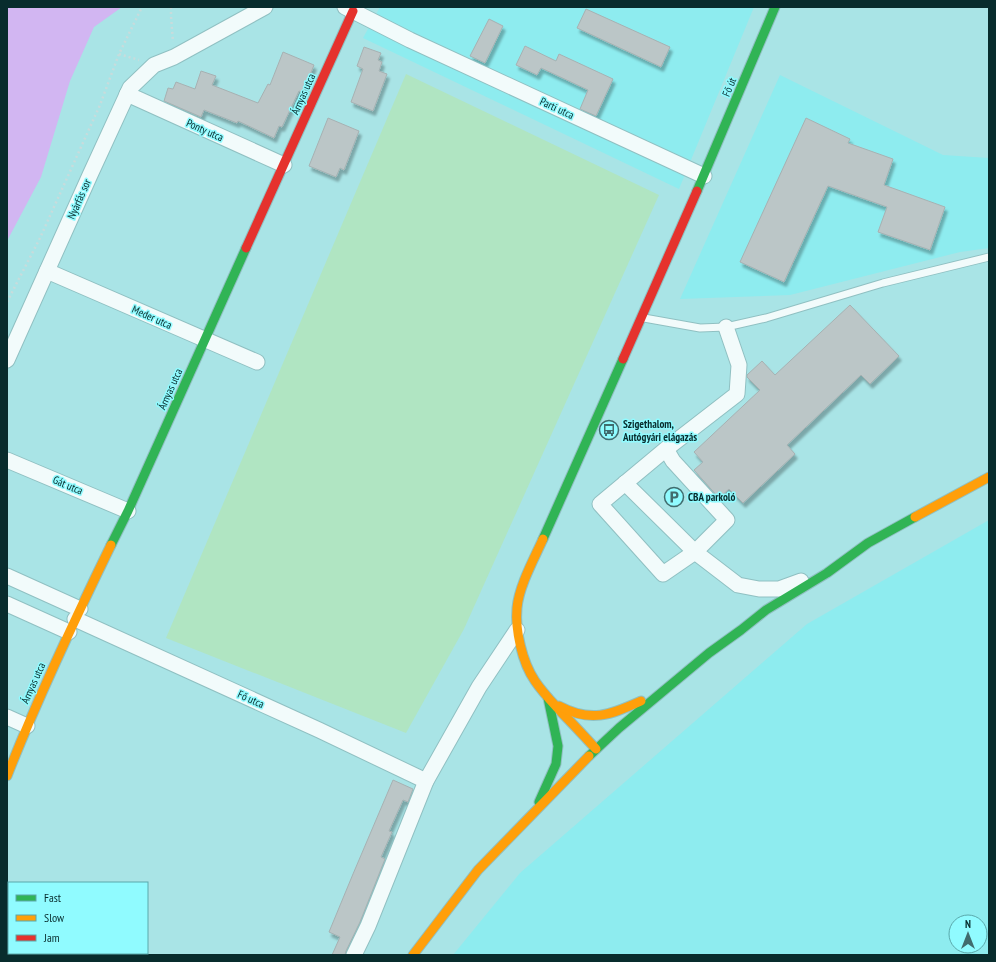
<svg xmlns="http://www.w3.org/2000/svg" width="996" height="962" font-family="'PT Sans Narrow',sans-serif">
<defs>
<filter id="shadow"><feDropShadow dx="2.5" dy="4.5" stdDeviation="1" flood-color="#0004"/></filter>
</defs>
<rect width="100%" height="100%" fill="#a9e4e6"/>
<!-- built -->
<g fill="#8eecef" fill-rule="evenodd">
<polygon points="380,7 754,7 679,189 363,38"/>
<polygon points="780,75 943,155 989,158 989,248 960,252 790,295 680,299"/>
<path d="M 989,520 L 989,955 L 453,955 L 520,873 L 807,624 ZM 956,922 L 980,922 L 980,946 L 956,946 Z"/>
</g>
<!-- green -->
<polygon fill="#b0e5c2" points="406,74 659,195 464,629 406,733 166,638"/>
<!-- water -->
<polygon fill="#d2b6f2" points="7,7 122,7 94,27 70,81 41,177 7,241"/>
<!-- building -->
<g fill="#bbc6c7" stroke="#a6b1b2" filter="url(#shadow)">
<polygon points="586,9 670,47 661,67 577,28"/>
<polygon points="489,19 503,26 485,63 470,56"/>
<polygon points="525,46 556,61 559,54 613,79 596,116 580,109 588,90 541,68 537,75 516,65"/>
<polygon points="364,47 381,53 378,60 382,62 379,71 387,74 373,111 351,102 363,69 357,66"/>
<polygon points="283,52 314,65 303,93 299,91 282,127 279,126 274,138 238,121 237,123 204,110 201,117 164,101 168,88 173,89 176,82 195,89 201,71 216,76 212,85 258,103 268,84 270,85"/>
<polygon points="328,118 359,131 344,170 340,168 336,177 309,166"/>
<polygon points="806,118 850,139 848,143 893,159 884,185 945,207 930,250 878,232 887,207 828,186 784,282 740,262"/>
<polygon points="850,305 899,356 870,384 861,375 787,445 795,454 743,503 729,489 719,498 694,470 703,462 694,452 760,390 747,377 747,375 762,361 775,375"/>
<polygon points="393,780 413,789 408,802 403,800 389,831 392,832 381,857 385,859 360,922 346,951 345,955 332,955 340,937 329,932 353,874"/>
</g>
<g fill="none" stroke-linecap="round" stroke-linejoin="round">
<!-- lane casing -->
<g stroke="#90c0c2" stroke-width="9">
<polyline id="lane" points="644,318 700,328 726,327 766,318 883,283 989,257"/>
</g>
<!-- street casing -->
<g stroke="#90c0c2" stroke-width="17">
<g id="street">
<polyline points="345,7 410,40 704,176"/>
<polyline points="127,94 284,165"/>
<polyline points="47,271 257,362"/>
<polyline points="7,360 90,175 130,88 154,65 174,57 265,7"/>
<polyline points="666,449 673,461 727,520 695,552 663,574 600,504 666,449 737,394 739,365 726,327"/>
<polyline points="7,460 128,511"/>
<polyline points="625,483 695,552 738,585 759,589 779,589 801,581"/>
<polyline points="7,576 80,609"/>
<polyline points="7,604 69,632"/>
<polyline points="75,619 319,730 426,781"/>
<polyline points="7,717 27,726"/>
<polyline points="354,955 368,926 426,781 479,687 517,630"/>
</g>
</g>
<!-- fast casing -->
<g stroke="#90c0c2" stroke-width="11">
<g id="fast">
<polyline points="697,191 775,7"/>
<polyline points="543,539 623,359"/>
<polyline points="111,545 128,511 246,248"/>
<polyline points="589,756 619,728 709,653 741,630 766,610 827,573 868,543 915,517"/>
<polyline points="539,802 556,764 558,746 548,698"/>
</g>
</g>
<!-- slow casing -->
<g stroke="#90c0c2" stroke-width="11">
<g id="slow">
<polyline points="915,517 989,477"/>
<path d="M 543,539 C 534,559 519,586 517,608 C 515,630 522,662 535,681 C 543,693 553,703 562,713 C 574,725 585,737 596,749"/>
<path d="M 559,706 C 591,723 610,715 641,701"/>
<path d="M 7,776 C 38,697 74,621 111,545"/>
<polyline points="413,955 478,870 589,756"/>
</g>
</g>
<!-- jam casing -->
<g stroke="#90c0c2" stroke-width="11">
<g id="jam">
<polyline points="246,248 353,11"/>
<polyline points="623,359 697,191"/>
</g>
</g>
<!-- path -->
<g stroke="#c8dcdc" stroke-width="2.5" stroke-dasharray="2 3" stroke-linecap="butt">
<polyline points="171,7 171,16 173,42"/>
<polyline points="119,54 139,60"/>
<polyline points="7,302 40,238 100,105 119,54 142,7"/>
</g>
<!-- lane -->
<use href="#lane" stroke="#f2fbfb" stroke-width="7"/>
<!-- street -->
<use href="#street" stroke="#f2fbfb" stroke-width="15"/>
<!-- fast -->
<use href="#fast" stroke="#30b455" stroke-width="9"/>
<!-- slow -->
<use href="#slow" stroke="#ff9f0a" stroke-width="9"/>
<!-- jam -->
<use href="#jam" stroke="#e5322d" stroke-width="9"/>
</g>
<!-- icons -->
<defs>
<g id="bus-ring" transform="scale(1)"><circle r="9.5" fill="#90fbff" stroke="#406c6e" stroke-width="1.5"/><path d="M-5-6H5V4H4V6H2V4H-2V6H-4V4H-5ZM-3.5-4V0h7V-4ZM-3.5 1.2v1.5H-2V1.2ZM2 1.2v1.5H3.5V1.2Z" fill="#406c6e"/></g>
<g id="parking-ring" transform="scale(1)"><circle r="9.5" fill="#90fbff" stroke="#406c6e" stroke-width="1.5"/><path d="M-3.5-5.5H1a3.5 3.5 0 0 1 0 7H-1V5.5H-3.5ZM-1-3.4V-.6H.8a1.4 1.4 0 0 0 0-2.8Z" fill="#406c6e"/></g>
</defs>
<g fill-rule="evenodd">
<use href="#bus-ring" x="609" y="430"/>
<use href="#parking-ring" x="674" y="497"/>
</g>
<g text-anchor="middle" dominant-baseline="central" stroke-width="3" stroke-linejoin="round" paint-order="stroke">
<!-- street labels -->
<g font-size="11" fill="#082c2d" stroke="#90fbff">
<text transform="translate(729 87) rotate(-67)">Fő út</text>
<text transform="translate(303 94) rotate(-66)">Árnyas utca</text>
<text transform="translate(557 108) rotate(25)">Parti utca</text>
<text transform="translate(205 130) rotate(24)">Ponty utca</text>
<text transform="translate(79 199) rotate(-66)">Nyárfás sor</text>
<text transform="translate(152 317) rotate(24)">Meder utca</text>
<text transform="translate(170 389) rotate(-66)">Árnyas utca</text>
<text transform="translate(68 485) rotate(23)">Gát utca</text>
<text transform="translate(33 683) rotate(-66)">Árnyas utca</text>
<text transform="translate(251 699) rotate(24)">Fő utca</text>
</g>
<!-- poi labels -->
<g font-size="11" font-weight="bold" fill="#082c2d" stroke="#90fbff" text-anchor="start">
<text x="623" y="424">Szigethalom,<tspan x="623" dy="13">Autógyári elágazás</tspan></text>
<text x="688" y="497">CBA parkoló</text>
</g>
</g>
<!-- border -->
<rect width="996" height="962" fill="none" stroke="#082c2d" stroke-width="16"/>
<!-- legend -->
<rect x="8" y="882" width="140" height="72" fill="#90fbff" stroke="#5aa8ab"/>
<rect x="16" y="895" width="20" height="6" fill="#30b455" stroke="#5aa8ab"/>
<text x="44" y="902" font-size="12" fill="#082c2d">Fast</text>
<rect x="16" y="915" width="20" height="6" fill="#ff9f0a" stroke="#5aa8ab"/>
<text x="44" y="922" font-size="12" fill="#082c2d">Slow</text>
<rect x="16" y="935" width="20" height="6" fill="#e5322d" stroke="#5aa8ab"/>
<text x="44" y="942" font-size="12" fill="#082c2d">Jam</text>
<!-- north arrow -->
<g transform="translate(968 934)"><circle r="19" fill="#90fbff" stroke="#5aa8ab"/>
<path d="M0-3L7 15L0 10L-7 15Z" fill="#406c6e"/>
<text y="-6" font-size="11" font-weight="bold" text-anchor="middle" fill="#082c2d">N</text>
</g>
</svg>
